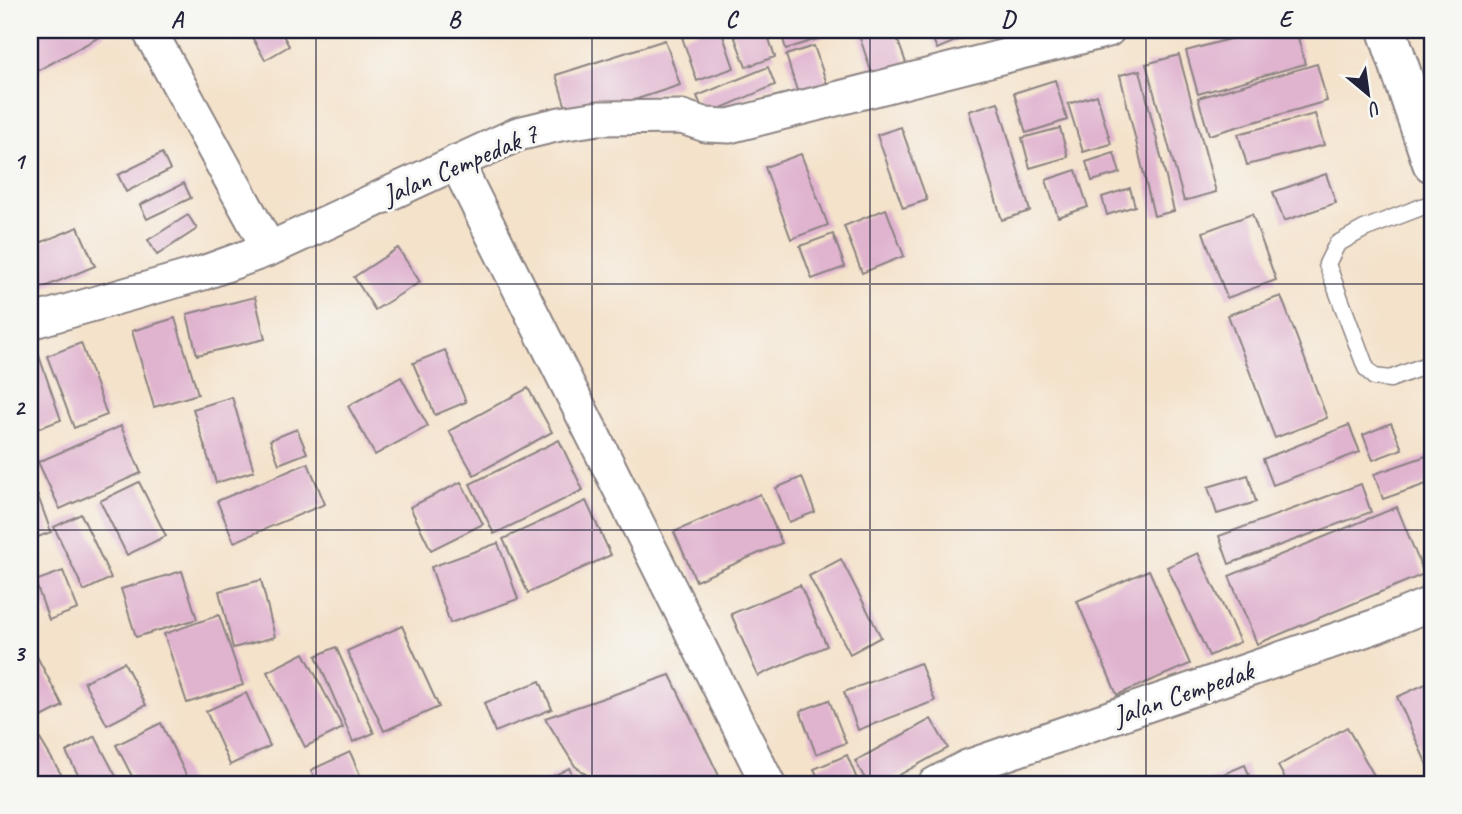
<svg xmlns="http://www.w3.org/2000/svg" width="1462" height="814" font-family="Caveat,sans-serif">
<rect width="100%" height="100%" fill="#f6f6f2"/>
<filter id="ink" filterUnits="userSpaceOnUse"><feTurbulence type="fractalNoise" baseFrequency=".0143" numOctaves="2"/><feDisplacementMap in="SourceGraphic" scale="14" xChannelSelector="R" yChannelSelector="G"/><feConvolveMatrix kernelMatrix="1 2 1 2 8 2 1 2 1" color-interpolation-filters="sRGB"/></filter>
<filter id="wash" filterUnits="userSpaceOnUse"><feTurbulence type="fractalNoise" baseFrequency=".00686" numOctaves="4" result="noise"/><feDisplacementMap in="SourceGraphic" scale="28" xChannelSelector="R" yChannelSelector="G"/><feGaussianBlur stdDeviation="1.57" result="paint"/><feColorMatrix in="noise" values="0 0 0 0 0 0 0 0 0 0 0 0 0 0 0 0 0 1.4 0 .05"/><feComposite in="paint" operator="in"/></filter>
<g filter="url(#wash)">
<rect width="100%" height="100%" fill="#f4e2ca"/>
<g id="blocks">
<!-- building -->
<g fill="#e0b3cf">
<polygon points="30,30 102,30 105,34 30,75"/>
<polygon points="248,30 280,30 289,46 265,60"/>
<polygon points="703,30 721,30 734,68 697,81 682,37"/>
<polygon points="732,30 766,30 775,57 746,67"/>
<polygon points="780,30 845,30 786,49"/>
<polygon points="866,30 894,30 910,74 876,86 858,32"/>
<polygon points="929,30 970,30 972,34 937,49"/>
<polygon points="980,30 1009,30 982,38"/>
<polygon points="1262,30 1296,30 1305,64 1198,94 1186,51"/>
<polygon points="665,40 680,85 570,121 556,75"/>
<polygon points="814,46 827,84 798,94 786,55"/>
<polygon points="1179,55 1216,192 1184,201 1146,64"/>
<polygon points="1317,64 1327,101 1209,135 1198,98"/>
<polygon points="768,67 775,85 705,115 697,96"/>
<polygon points="1140,70 1174,211 1154,216 1120,75"/>
<polygon points="1055,80 1067,120 1026,133 1014,93"/>
<polygon points="1097,95 1111,144 1083,152 1068,104"/>
<polygon points="998,102 1030,211 1002,220 969,111"/>
<polygon points="1315,114 1324,145 1247,165 1238,134"/>
<polygon points="901,127 927,200 903,208 877,135"/>
<polygon points="1060,128 1068,157 1030,168 1022,138"/>
<polygon points="162,153 170,170 126,192 118,175"/>
<polygon points="1114,153 1120,173 1092,181 1086,162"/>
<polygon points="801,154 828,225 791,239 765,167"/>
<polygon points="1076,170 1088,207 1058,217 1046,180"/>
<polygon points="1326,174 1336,203 1284,221 1273,192"/>
<polygon points="184,183 191,198 147,219 140,205"/>
<polygon points="1130,188 1135,206 1107,215 1102,197"/>
<polygon points="886,209 904,256 862,273 844,226"/>
<polygon points="1252,214 1276,280 1227,298 1203,232"/>
<polygon points="188,215 197,229 157,255 148,240"/>
<polygon points="78,227 95,266 30,293 30,247"/>
<polygon points="833,234 845,267 812,279 800,246"/>
<polygon points="398,248 420,282 375,310 354,277"/>
<polygon points="1281,296 1327,418 1275,438 1228,315"/>
<polygon points="255,297 265,339 197,355 187,314"/>
<polygon points="175,318 198,394 154,407 132,331"/>
<polygon points="81,343 107,415 74,428 47,356"/>
<polygon points="35,344 61,420 37,429 30,408 30,346"/>
<polygon points="445,350 466,402 435,415 413,363"/>
<polygon points="401,377 428,426 375,455 348,406"/>
<polygon points="528,388 552,432 474,475 449,431"/>
<polygon points="232,397 254,471 216,483 193,409"/>
<polygon points="1391,423 1402,449 1373,460 1363,435"/>
<polygon points="1349,425 1360,452 1273,485 1263,459"/>
<polygon points="121,426 141,473 60,509 38,462"/>
<polygon points="297,429 307,453 279,464 270,440"/>
<polygon points="559,440 583,490 494,534 470,484"/>
<polygon points="1432,454 1432,482 1383,499 1374,474"/>
<polygon points="308,463 325,504 234,542 217,501"/>
<polygon points="1248,475 1256,502 1217,514 1208,487"/>
<polygon points="802,477 815,512 789,522 776,488"/>
<polygon points="139,482 166,536 127,555 100,501"/>
<polygon points="461,482 483,524 431,550 410,507"/>
<polygon points="30,484 35,497 38,496 51,532 30,540"/>
<polygon points="1361,484 1371,512 1229,564 1219,536"/>
<polygon points="760,494 782,543 696,581 674,532"/>
<polygon points="586,501 611,555 528,593 503,539"/>
<polygon points="1397,507 1424,574 1257,644 1229,576"/>
<polygon points="81,514 111,578 84,591 54,527"/>
<polygon points="498,543 518,599 450,623 431,567"/>
<polygon points="1198,553 1240,642 1209,656 1167,567"/>
<polygon points="841,559 881,637 850,654 809,576"/>
<polygon points="1149,570 1190,664 1117,695 1077,601"/>
<polygon points="63,571 78,609 49,620 35,581"/>
<polygon points="182,571 197,619 136,637 121,589"/>
<polygon points="261,580 275,637 233,648 219,591"/>
<polygon points="800,585 827,646 758,676 731,614"/>
<polygon points="219,615 243,685 187,703 164,634"/>
<polygon points="402,626 439,707 384,731 347,651"/>
<polygon points="336,647 374,733 353,742 316,656"/>
<polygon points="33,649 63,706 30,723 30,651"/>
<polygon points="304,653 343,728 305,747 267,672"/>
<polygon points="124,662 146,705 107,725 84,682"/>
<polygon points="920,663 935,701 858,730 844,692"/>
<polygon points="670,675 723,784 598,784 575,766 545,718"/>
<polygon points="540,681 552,709 495,732 484,703"/>
<polygon points="1432,681 1432,776 1397,697"/>
<polygon points="246,693 270,746 230,765 206,711"/>
<polygon points="829,700 846,743 816,754 800,711"/>
<polygon points="931,719 948,748 883,784 868,784 855,761"/>
<polygon points="161,723 189,781 183,784 136,784 116,745"/>
<polygon points="1347,727 1377,781 1372,784 1288,784 1278,766"/>
<polygon points="95,736 120,784 83,784 66,752"/>
<polygon points="40,739 67,784 33,784 30,779 30,745"/>
<polygon points="350,752 364,784 317,784 311,770"/>
<polygon points="847,755 859,784 821,784 814,769"/>
<polygon points="1245,765 1253,784 1200,784"/>
<polygon points="569,768 577,784 538,784"/>
</g>
</g>
</g>
<g filter="url(#ink)">
<use href="#blocks" fill-opacity="0" stroke="#8b8282" stroke-width="2"/>
<g fill="none" stroke-linecap="round" stroke-linejoin="round">
<!-- lane casing -->
<g stroke="#8b8282" stroke-width="19">
<polyline id="lane" points="1432,203 1364,229 1337,244 1327,264 1366,368 1374,377 1390,379 1432,363"/>
</g>
<!-- street casing -->
<g stroke="#8b8282" stroke-width="37">
<g id="street">
<polyline points="149,30 269,249"/>
<polyline points="456,162 768,784"/>
<polyline points="30,322 203,273 269,249 518,134 560,124 599,118 682,117 706,125 729,126 1108,30"/>
<polyline points="935,784 967,767 1376,626 1432,603"/>
</g>
</g>
<!-- secondary casing -->
<g stroke="#8b8282" stroke-width="42">
<polyline id="secondary" points="1387,30 1432,163"/>
</g>
<!-- lane -->
<use href="#lane" stroke="#fff" stroke-width="16"/>
<!-- street -->
<use href="#street" stroke="#fff" stroke-width="33"/>
<!-- secondary -->
<use href="#secondary" stroke="#fff" stroke-width="38"/>
</g>
</g>
<!-- grid -->
<path fill="none" stroke="#22223b" stroke-width="2" stroke-opacity="0.55" d="M 316,30 L 316,784M 592,30 L 592,784M 870,30 L 870,784M 1146,30 L 1146,784M 30,284 L 1432,284M 30,530 L 1432,530"/>
<g text-anchor="middle" dominant-baseline="central" stroke-width="6" stroke-linejoin="round" paint-order="stroke">
<!-- street labels -->
<g font-size="28" fill="#22223b" stroke="#f6f6f2">
<text transform="translate(460 164) rotate(-23)">Jalan Cempedak 7</text>
<text transform="translate(1183 693) rotate(-19)">Jalan Cempedak</text>
</g>
</g>
<!-- margin -->
<rect width="1462" height="814" fill="none" stroke="#f6f6f2" stroke-width="77"/>
<!-- north arrow -->
<g transform="translate(1368 94) rotate(151)" stroke="#f6f6f2" stroke-width="5" paint-order="stroke">
<path d="M0-5L12 26L0 18L-12 26Z" fill="#22223b"/>
<text y="-10" font-size="19" font-weight="bold" text-anchor="middle" fill="#22223b">U</text>
</g>
<rect x="38" y="38" width="1386" height="738" fill="none" stroke="#22223b" stroke-width="2.5"/>
<g font-size="23" text-anchor="middle" font-weight="bold" fill="#22223b">
<text x="177" y="27">A</text>
<text x="454" y="27">B</text>
<text x="731" y="27">C</text>
<text x="1008" y="27">D</text>
<text x="1285" y="27">E</text>
<text x="19" y="169">1</text>
<text x="19" y="415">2</text>
<text x="19" y="661">3</text>
</g>
</svg>
